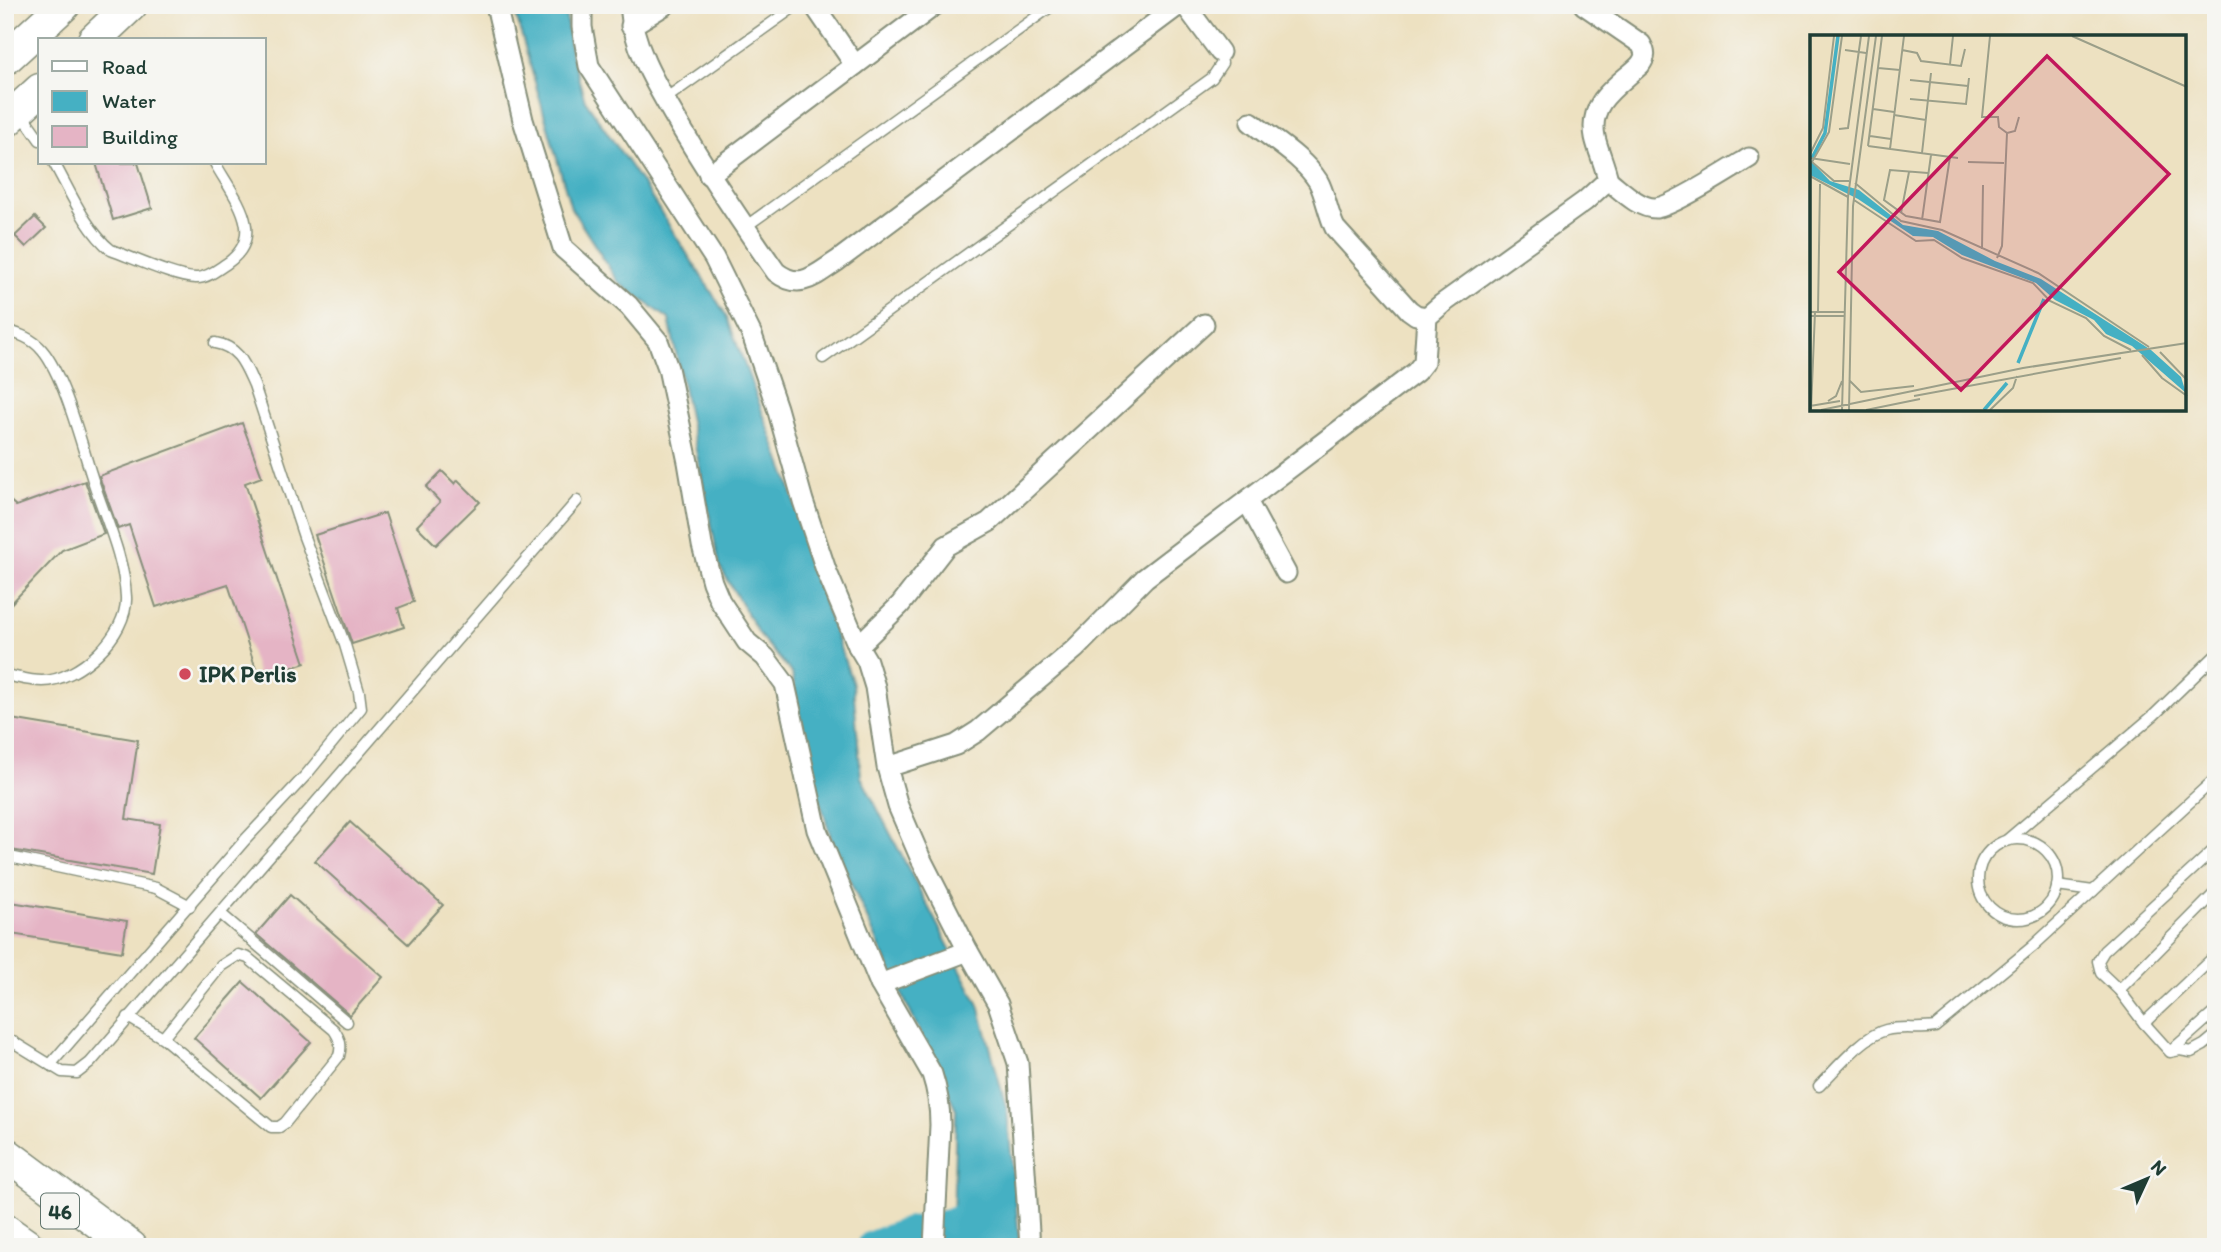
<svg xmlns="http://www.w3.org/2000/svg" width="2221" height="1252" font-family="Itim,sans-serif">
<rect width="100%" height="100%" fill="#f6f6f2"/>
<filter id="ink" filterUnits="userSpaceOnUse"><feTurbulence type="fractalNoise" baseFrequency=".0143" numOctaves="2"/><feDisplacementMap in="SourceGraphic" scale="14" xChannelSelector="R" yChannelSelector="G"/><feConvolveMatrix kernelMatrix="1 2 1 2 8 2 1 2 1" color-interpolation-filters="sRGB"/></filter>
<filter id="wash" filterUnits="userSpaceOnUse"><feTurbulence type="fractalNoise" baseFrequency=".00686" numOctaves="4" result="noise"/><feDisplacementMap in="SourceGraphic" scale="28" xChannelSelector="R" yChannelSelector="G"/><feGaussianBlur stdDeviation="1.57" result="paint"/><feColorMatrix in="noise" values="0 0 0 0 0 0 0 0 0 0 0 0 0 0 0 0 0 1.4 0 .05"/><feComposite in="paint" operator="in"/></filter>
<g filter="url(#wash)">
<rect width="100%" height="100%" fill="#ede1c1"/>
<!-- water -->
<polygon fill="#45b0c3" stroke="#32767c" stroke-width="2" points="513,5 565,5 570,51 585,100 646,189 726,315 789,483 826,609 853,684 861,777 979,1005 1007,1111 1020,1247 957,1247 953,1223 956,1109 883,954 832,841 805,751 792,673 760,636 720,567 669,319 619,283 571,208"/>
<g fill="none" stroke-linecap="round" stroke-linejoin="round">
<!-- river -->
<g stroke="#45b0c3" stroke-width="33">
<polyline points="945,1226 987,1211"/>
<polyline points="873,1247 913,1232"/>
</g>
</g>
<g id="blocks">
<!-- building -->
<g fill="#e5b4c5">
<polygon points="96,163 138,163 152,208 113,220"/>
<polygon points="35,217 46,228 26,247 15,236"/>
<polygon points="242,423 262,477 245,483 305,663 259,678 228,584 156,607 129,525 118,529 99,476"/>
<polygon points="442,471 455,484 458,480 480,502 436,545 417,526 440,502 426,487"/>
<polygon points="85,481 104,534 62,550 5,610 5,496 16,506"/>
<polygon points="385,513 414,602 398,608 404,627 352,644 315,535"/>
<polygon points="5,718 138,740 126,819 160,824 152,874 5,849"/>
<polygon points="350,822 443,905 408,944 315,861"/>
<polygon points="290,895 383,977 350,1015 256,934"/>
<polygon points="5,901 127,921 122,952 5,933"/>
<polygon points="243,982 311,1042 261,1098 194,1038"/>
</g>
</g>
</g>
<g filter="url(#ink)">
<use href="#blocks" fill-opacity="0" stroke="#868f7a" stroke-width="2"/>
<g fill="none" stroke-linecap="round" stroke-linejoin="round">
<!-- service casing -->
<g stroke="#868f7a" stroke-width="13">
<g id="service">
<polyline points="665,99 797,5"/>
<polyline points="21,113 40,140"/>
<path d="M 54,163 C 70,191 85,229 111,250 C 131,257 178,279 197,278 C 207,278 217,270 226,264 C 269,235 233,196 215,163"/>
<polyline points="745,227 1053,5"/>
<path d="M 5,330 C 19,334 32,338 42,350 C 63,374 81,442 91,474 C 103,514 124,555 126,597 C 128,635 78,681 42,681 C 30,681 17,677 5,675"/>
<polyline points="823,358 1212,78 1222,63 1220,52"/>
<circle cx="2018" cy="879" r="40"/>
<polyline points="2007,840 2154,715 2216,655"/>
<polyline points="2216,848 2104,951 2098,961 2101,973 2119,990 2144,1023 2170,1052 2180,1050 2191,1052 2204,1045 2216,1035"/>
<polyline points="5,856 156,888 190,906"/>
<polyline points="2057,886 2093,891"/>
<polyline points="221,914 347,1022"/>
<polyline points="2119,990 2216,892"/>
<path d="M 128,1017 L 163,1038 L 271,1127 L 279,1127 L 285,1123 L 339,1056 C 342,1045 340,1039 334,1030 L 248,958 L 238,955 L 221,966 L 163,1038"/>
<polyline points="2144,1023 2216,955"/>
<polyline points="5,1037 62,1072 77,1073 90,1063 577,501"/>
<polyline points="2172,1050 2216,1011"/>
<path d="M 50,1065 L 245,840 L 306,775 L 361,708 L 359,692 L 345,645 L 304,537 L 254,385 C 245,365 239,347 215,343"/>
<path d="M 1819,1086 C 1835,1070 1864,1035 1886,1030 C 1902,1026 1918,1030 1935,1027 L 2032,947 L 2216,778"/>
<polyline points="2215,1191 2216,1191"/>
</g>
</g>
<!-- minor casing -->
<g stroke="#868f7a" stroke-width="23">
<g id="minor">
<path d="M 496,5 L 523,120 L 563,248 L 629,306 L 658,341 L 668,368 L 688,462 L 702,545 L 712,582 L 720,601 L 747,642 L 765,657 L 785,684 L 817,830 L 880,984 L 932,1074 C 938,1092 940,1106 940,1125 L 934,1247"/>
<polyline points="582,5 582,27 589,66 714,258 752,335 777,408 803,501 826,570 858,646 867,661 875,687 887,767 898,806 920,857 968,951 998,1004 1018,1063 1030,1247"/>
<path d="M 630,5 C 633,47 655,83 676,119 C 707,172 741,222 776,272 C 800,291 814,276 837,261 L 1179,5"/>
<polyline points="814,5 855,65"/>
<polyline points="1185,5 1220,52"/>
<polyline points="631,26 665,5"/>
<path d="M 1251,122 C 1273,140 1303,157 1318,181 C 1325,193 1328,214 1335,228 L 1409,310 L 1416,315 L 1427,317"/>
<polyline points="709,175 935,5"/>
<path d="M 1608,180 C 1620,189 1639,209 1656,208 C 1673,206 1731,169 1749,158"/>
<polyline points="1247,501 1286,573"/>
<polyline points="858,646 900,605 946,546 989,522 1204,324"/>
<path d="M 888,767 L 956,745 L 978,731 L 1075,649 L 1145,578 L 1416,372 L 1424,362 L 1427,317 L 1442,304 L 1585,201 L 1608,180 C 1605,165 1598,151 1595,137 C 1588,101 1618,86 1640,65 C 1646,57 1646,53 1641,44 L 1584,5"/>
<polyline points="880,984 968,951"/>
</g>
</g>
<!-- primary casing -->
<g stroke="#868f7a" stroke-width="35">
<g id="primary">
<polyline points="94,40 131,5"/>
<polyline points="5,59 64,5"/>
<polyline points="5,122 40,90"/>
</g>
</g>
<!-- trunk casing -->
<g stroke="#868f7a" stroke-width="35">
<g id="trunk">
<polyline points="5,1153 131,1247"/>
<polyline points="5,1230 29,1247"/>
</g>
</g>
<!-- service -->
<use href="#service" stroke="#fff" stroke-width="10"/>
<!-- minor -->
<use href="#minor" stroke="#fff" stroke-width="19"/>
<!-- primary -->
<use href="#primary" stroke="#fff" stroke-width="32"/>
<!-- trunk -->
<use href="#trunk" stroke="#fff" stroke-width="32"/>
</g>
</g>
<!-- markers -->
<circle fill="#d1495b" stroke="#f6f6f2" stroke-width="2.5" cx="185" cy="674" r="7"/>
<g text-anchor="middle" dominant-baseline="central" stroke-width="5" stroke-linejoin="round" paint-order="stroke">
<!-- shield labels -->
<rect fill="#f6f6f2" stroke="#60746d" stroke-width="2" x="41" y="1193.5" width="38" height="35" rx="5"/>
<g font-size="21" font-weight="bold" fill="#1f3d34">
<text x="60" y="1211">46</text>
</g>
<!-- poi labels -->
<g font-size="23" font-weight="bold" fill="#1f3d34" stroke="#f6f6f2" text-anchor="start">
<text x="199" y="674">IPK Perlis</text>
</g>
</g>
<!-- overview -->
<g transform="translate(1810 35)">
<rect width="376" height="376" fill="#ede1c1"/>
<path d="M 0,125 L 20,146 L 49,155 L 93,190 L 128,196 L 185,226 L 231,244 L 341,315 L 371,342 L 376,358 L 322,311 L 296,299 L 284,285 L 245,265 L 226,248 L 152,220 L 123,202 L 103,201 L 48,164 L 0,140 Z" fill="#45b0c3"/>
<path fill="none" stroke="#45b0c3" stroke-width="3.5" d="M 2,123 L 15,98 L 28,1M 208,328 L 234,264M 174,375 L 197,348"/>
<path fill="none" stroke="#9b9f89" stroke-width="2" d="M 32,1 L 19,97 L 2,127 L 24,146 L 39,146M 180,1 L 172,82 L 188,82 L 189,92 L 197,98 L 192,211 L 187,223M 262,1 L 377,52M 35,15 L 56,18M 92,15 L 107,18 L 111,26 L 151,31 L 155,14M 140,29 L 143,1M 68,33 L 90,35M 100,45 L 158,51M 100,64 L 156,69 L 159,43M 63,74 L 84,77M 84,80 L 116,85M 29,94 L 38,93 L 51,1M 197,98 L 205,96 L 209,82M 60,101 L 81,104M 58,111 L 72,1M 58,111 L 148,123M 80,114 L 94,1M 112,118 L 121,38M 0,119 L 13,93 L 24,1M 0,123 L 40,129M 158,127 L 194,128M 118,138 L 80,135 L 74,165 L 96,181 L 130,187 L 140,122M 0,141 L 38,162M 45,148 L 91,186 L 132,195 L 228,238 L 339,312M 44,165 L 106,206 L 124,205 L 152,223 L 223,248 L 240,266 L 276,283 L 294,301 L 321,315M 91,178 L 99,137M 112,185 L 121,120M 172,214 L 173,150M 0,228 L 0,270M 0,277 L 34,277M 8,277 L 10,149M 0,281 L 34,281M 350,317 L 377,345M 332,320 L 352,343 L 377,361M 39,345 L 51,357 L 104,351M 104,361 L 311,323M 18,366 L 26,361 L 32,346M 0,371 L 30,366M 1,375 L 5,277M 11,375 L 213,333 L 377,308M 32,375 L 38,162 L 59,1M 39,375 L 43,171 L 66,1M 56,375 L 110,364M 180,375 L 203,353 L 207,341"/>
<path fill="#c2185b" fill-opacity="0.15" stroke="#c2185b" stroke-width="3.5" d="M 237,21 L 359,139 L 151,355 L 29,237 Z"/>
<rect width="376" height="376" fill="none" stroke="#1f3d34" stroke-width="3.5"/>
</g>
<!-- margin -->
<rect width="2221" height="1252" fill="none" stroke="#f6f6f2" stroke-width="28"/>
<!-- legend -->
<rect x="38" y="38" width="228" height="126" fill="#f6f6f2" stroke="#a0aca6" stroke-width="2"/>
<rect x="52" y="61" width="35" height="10" fill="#ffffff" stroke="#a0aca6" stroke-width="2"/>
<text x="102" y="74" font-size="21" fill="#1f3d34">Road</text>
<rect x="52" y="91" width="35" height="21" fill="#45b0c3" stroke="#a0aca6" stroke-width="2"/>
<text x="102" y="108" font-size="21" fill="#1f3d34">Water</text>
<rect x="52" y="126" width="35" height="21" fill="#e5b4c5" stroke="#a0aca6" stroke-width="2"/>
<text x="102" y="144" font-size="21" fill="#1f3d34">Building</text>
<!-- north arrow -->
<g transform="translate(2147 1179) rotate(46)" stroke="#f6f6f2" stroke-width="5" paint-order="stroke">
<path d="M0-5L12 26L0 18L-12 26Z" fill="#1f3d34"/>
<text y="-10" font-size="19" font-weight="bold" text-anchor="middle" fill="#1f3d34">N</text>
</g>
</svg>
